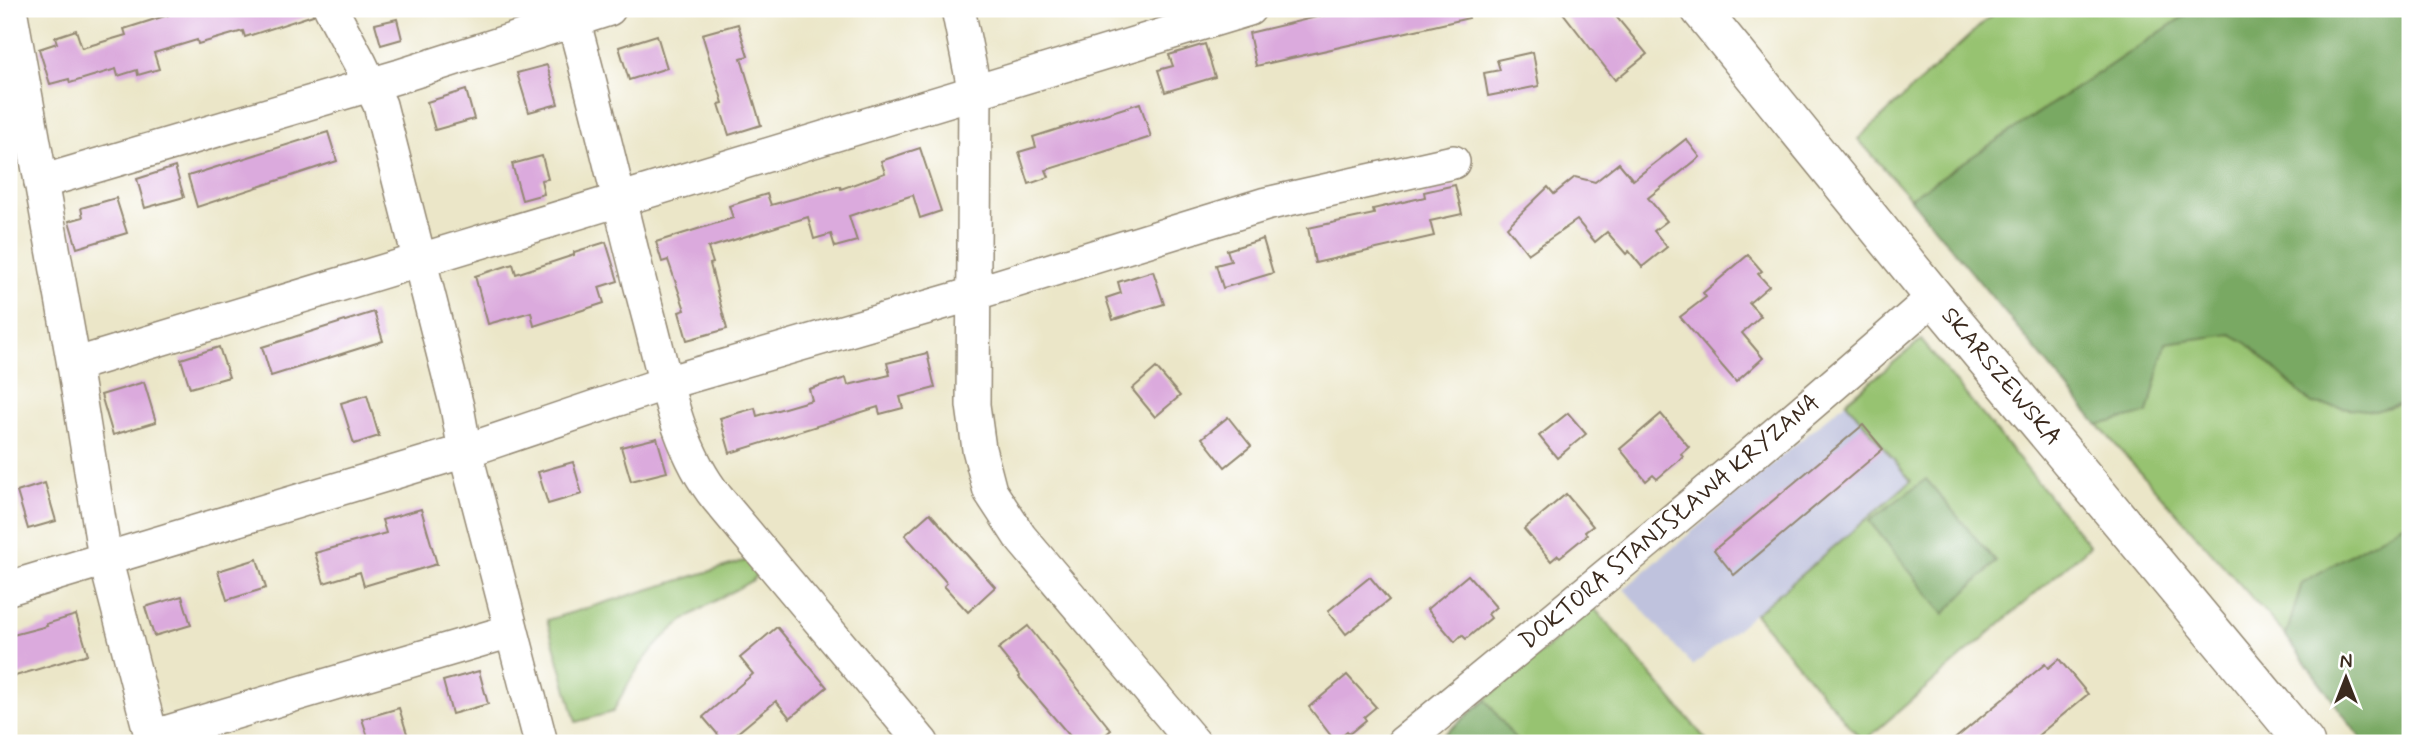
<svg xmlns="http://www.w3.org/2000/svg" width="2419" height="752" font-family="Mynerve,sans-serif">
<rect width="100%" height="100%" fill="#fff"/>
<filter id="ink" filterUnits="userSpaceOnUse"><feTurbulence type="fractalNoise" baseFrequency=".0143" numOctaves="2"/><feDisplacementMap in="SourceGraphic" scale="14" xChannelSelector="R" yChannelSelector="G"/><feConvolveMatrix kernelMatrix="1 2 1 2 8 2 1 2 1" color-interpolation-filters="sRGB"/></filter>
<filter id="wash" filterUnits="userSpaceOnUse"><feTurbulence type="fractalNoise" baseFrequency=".00686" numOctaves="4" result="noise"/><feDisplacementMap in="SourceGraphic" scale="28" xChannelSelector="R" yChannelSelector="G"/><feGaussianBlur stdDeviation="1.57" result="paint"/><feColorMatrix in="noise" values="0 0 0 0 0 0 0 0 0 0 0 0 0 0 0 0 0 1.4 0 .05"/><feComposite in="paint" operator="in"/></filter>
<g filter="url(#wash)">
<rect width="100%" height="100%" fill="#ebe6c8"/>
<!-- industrial -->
<polygon fill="#bfc2dd" points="1846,402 1911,480 1693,666 1624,589"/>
<!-- green -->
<g fill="#97c371" stroke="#697648" stroke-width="2">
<polygon points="1998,9 2195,9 1910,198 1858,139"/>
<polygon points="2231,334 2375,411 2410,401 2410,520 2302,583 2286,636 2098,425 2148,412 2166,342"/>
<polygon points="1921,340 2090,546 1863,742 1755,614 1911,481 1846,402"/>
<path d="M 751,559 L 761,571 L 753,580 C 729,594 700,607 678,625 C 649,648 629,679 613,712 L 576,722 L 547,620 Z"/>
<polygon points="1594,608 1709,743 1434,743"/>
</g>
<!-- forest -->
<g fill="#79a963" stroke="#5a6a40" stroke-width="2">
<polygon points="2195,9 2410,9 2410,401 2375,411 2312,404 2248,344 2231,334 2166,343 2148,413 2098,425 1910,198"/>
<polygon points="1926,479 1996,562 1944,614 1869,521"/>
<polygon points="2410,520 2410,743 2364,743 2286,636 2302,583"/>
<polygon points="1486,700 1518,743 1434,743"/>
</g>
<g id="blocks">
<!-- building -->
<g fill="#dbaadd">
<polygon points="166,9 312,9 313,15 245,37 243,31 198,44 197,40 154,53 159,69 138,75 137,70 118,76 116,69 70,83 69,79 50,84 39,49 57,43 55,37 76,30 82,48 126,35 124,29 168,15"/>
<polygon points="1350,9 1467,9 1469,18 1256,66 1249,33"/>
<polygon points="1560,9 1610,9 1647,54 1615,80"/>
<polygon points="397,19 402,39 381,45 375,24"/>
<polygon points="738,24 748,56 741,58 761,125 729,135 719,104 723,103 702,34"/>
<polygon points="657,35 667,68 629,80 619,47"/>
<polygon points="1205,44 1215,77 1165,92 1158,70 1173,66 1169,55"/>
<polygon points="1533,52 1539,86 1488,96 1484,73 1500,70 1497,60"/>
<polygon points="547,65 558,104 529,112 517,73"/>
<polygon points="466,90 474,119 435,130 427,102"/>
<polygon points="1140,103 1151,137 1046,170 1049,177 1029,184 1019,152 1036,147 1033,137"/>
<polygon points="328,132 337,161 197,207 188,176"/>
<polygon points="1686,139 1700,157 1648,198 1667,221 1654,231 1667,247 1642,267 1629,251 1626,254 1607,232 1595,242 1577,220 1528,254 1507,227 1548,187 1554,194 1575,177 1595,182 1619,163 1633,180"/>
<polygon points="920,148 941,211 920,218 913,195 849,216 857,241 835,247 831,234 814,239 808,217 708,248 713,263 710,264 727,329 687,340 679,312 685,310 668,260 662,262 656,242 733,218 729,206 767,194 771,205 840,186 841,189 885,173 881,161"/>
<polygon points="542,156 548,179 541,180 544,194 522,200 512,164"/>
<polygon points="175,167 184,197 145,208 137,179"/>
<polygon points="1455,185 1462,214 1430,221 1434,236 1315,263 1308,228 1374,214 1373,209 1425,197 1424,192"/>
<polygon points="116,198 127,233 77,248 69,221 83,217 81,208"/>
<polygon points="1263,239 1273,273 1223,288 1216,265 1231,261 1227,250"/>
<polygon points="606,242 618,281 599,287 604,303 534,326 531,312 488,324 475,276 513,264 516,274 574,255 574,252"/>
<polygon points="1748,255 1762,271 1758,274 1769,286 1749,303 1761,316 1742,333 1763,358 1736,382 1680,317 1706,297 1703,293"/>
<polygon points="1153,271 1164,304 1113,320 1106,298 1121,293 1118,282"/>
<polygon points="374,312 383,341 271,376 262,347"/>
<polygon points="219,347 229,377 190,388 181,359"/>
<polygon points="927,353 935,388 900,397 903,408 880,414 878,407 730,453 720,418 755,408 757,416 812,400 809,389 846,378 848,385 890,375 887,363"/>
<polygon points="1156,368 1180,396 1155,417 1132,389"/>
<polygon points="144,382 156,422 113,435 101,395"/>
<polygon points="367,395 379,436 354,444 341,403"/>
<polygon points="1568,413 1586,434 1557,458 1539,436"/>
<polygon points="1661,414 1689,447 1681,454 1683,457 1657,479 1653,475 1646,481 1620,449"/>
<polygon points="1228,417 1251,446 1225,467 1202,438"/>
<polygon points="1863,425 1883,449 1734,575 1714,550"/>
<polygon points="657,438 667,472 631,481 621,447"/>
<polygon points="573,462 582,494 548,504 538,472"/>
<polygon points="45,483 56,521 28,529 17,492"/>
<polygon points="1566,494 1593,526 1585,532 1587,535 1560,557 1558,555 1551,561 1524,529"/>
<polygon points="421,509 437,564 364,586 360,572 324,583 315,553 386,533 382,520"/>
<polygon points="930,513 995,587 968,612 944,586 947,583 905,535"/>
<polygon points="257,559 266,588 227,600 218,571"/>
<polygon points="1468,575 1496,607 1488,614 1491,618 1466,639 1462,635 1455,642 1427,609"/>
<polygon points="1370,577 1389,600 1346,634 1328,611"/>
<polygon points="182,596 191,625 154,636 145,607"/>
<polygon points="76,615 88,654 9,678 9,636 47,626 46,624"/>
<polygon points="1028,626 1111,730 1096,743 1076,743 1019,677 1020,676 998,649"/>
<polygon points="777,627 827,687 790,718 776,701 725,743 703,717 753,674 740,658"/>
<polygon points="2059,659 2088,694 2029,743 1950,743 2045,664 2048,668"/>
<polygon points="479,671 488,704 452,714 443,681"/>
<polygon points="1347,675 1376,707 1364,717 1366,720 1349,734 1347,731 1335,741 1309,707"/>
<polygon points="399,708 410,743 370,743 362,719"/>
</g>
</g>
</g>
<g filter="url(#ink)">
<use href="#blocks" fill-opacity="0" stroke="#938873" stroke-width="2"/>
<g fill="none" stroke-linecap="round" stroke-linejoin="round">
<!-- minor casing -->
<g stroke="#938873" stroke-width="36">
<g id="minor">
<polyline points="10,9 74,365 105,558 153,743"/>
<polyline points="331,9 360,63 380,105 457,407 465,451 541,743"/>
<path d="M 570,9 C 599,110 621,213 648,314 C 665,376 676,447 717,498 L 922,743"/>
<polyline points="958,9 975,93 973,405 979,449 990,491 1020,537 1194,743"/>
<polyline points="41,182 400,76 609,9"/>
<polyline points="74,365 1249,9"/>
<polyline points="9,588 465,451 666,383 973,294 1266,204 1453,162"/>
<polyline points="151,737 511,631"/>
<path d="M 1403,743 C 1582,596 1761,450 1934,297"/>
</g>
</g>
<!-- secondary casing -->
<g stroke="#938873" stroke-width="41">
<polyline id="secondary" points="1700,9 1934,297 2305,743"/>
</g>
<!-- minor -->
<use href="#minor" stroke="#fff" stroke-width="33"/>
<!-- secondary -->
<use href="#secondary" stroke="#fff" stroke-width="38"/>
</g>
</g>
<g text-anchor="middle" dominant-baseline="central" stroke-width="5" stroke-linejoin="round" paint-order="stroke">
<!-- street labels -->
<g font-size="24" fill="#3b2a1e" stroke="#fff">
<text transform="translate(2001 377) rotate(50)">SKARSZEWSKA</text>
<text transform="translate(1670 522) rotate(-40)">DOKTORA STANISŁAWA KRYZANA</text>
</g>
</g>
<!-- margin -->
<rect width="2419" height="752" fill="none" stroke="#fff" stroke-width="35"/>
<!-- north arrow -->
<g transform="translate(2346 678)" stroke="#ffffff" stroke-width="5" paint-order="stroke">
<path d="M0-5L12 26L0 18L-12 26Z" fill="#3b2a1e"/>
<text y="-10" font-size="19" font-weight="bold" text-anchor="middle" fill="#3b2a1e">N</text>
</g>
</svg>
